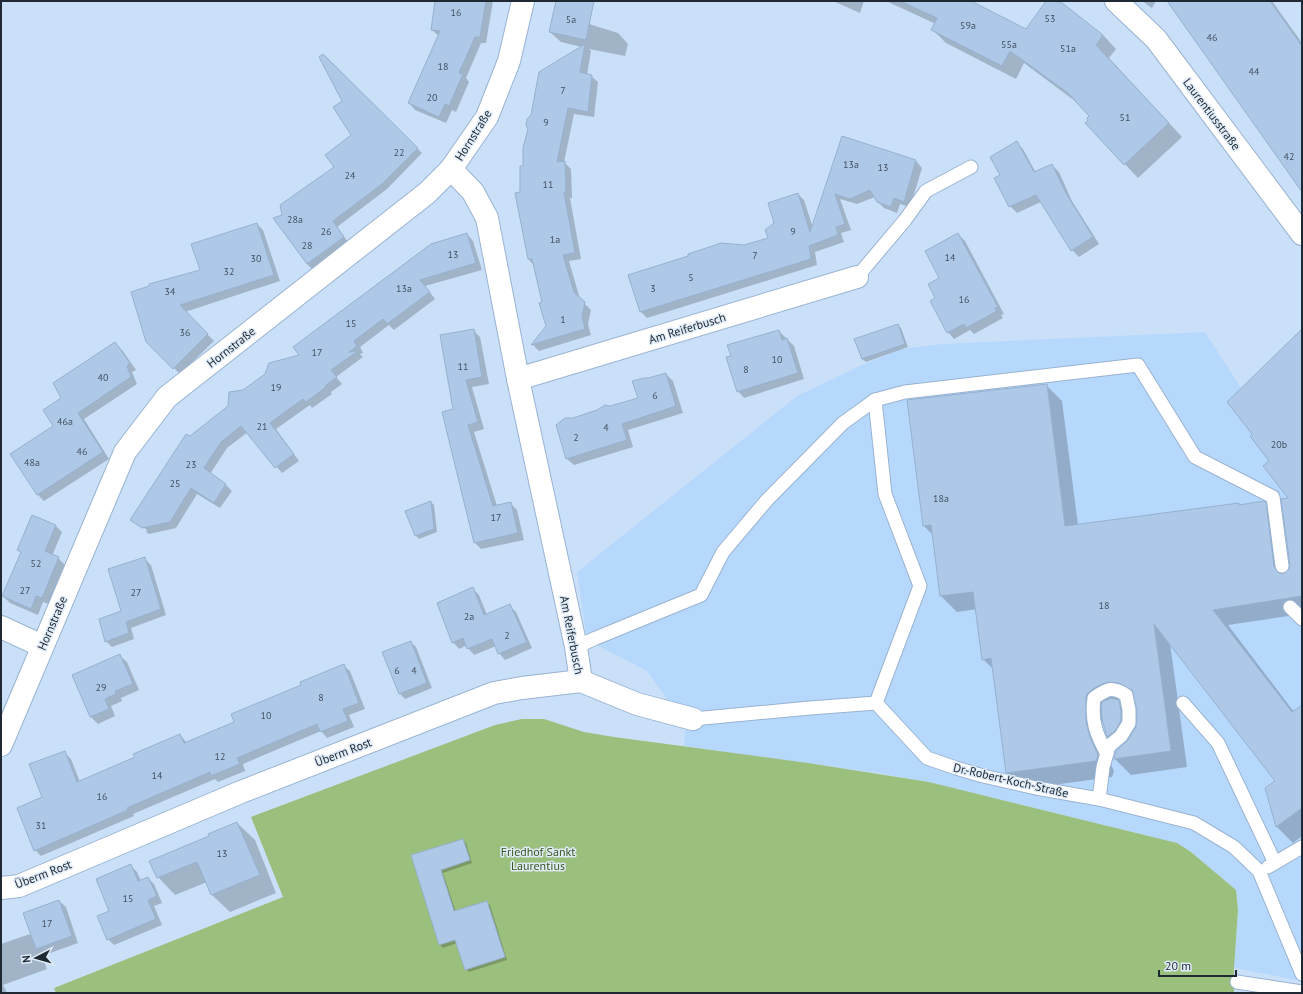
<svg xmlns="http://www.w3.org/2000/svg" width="1303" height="994" font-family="'PT Sans',sans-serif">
<rect width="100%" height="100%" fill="#cae0f9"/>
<!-- built -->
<polygon fill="#b7d8fd" points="1302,328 1302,981 1234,968 1238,910 1236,891 1191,852 1177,843 929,782 878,773 684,746 686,726 647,671 587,640 577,572 797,396 860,366 901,349 942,344 1205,332 1241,388"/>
<!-- green -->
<polygon fill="#9bbf7d" points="522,719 544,719 584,732 614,737 808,763 929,782 1177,843 1191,852 1236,890 1238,910 1234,968 1234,993 56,993 54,988 283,897 251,817 495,725"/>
<!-- shadow -->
<g fill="#0003">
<polygon points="436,1 493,1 486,43 481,43 466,78 469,82 456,112 452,110 446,123 415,110 409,103 439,36 432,30"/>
<polygon points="556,1 593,1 589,24 618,33 628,44 625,56 589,49 591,51 587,75 591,76 598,82 594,117 574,114 564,162 571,169 572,198 570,198 581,259 569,261 580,299 591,310 588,324 591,335 539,351 533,345 547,326 534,265 528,259 524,167 582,47 561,42 550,32"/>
<polygon points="833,1 864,1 860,13"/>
<polygon points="886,1 968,1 1027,30 1047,1 1048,1 1103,35 1116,49 1109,58 1182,137 1138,178 1086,123 1089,120 1090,116 1079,104 1024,63 1016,79 946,43 933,30 936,24"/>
<polygon points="1142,1 1156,1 1152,8"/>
<polygon points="1168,1 1272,1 1302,43 1302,190"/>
<polygon points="322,56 422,153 387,189 337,227 348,242 312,269 307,264 284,215 336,167 352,136 344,102"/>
<polygon points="842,137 916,161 922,168 910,207 900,204 897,213 884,208 878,202 875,197 857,204 840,199 851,230 841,233 844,242 815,252 817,265 647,318 641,312 744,246 769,239 776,224 798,194 804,200 813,228"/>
<polygon points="1017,143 1023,149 1036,173 1052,165 1059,172 1072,201 1099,244 1079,257 1072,250 1041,202 1017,213 1010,206 1001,176"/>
<polygon points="257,224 263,230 280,281 185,312 214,341 180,374 147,341 150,286 201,271"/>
<polygon points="467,234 473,241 482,270 425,286 435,299 394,330 389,325 360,347 363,353 360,354 363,357 336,377 342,384 331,392 332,394 312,408 310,405 276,429 299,461 282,473 248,432 227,448 210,474 226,485 232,491 220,508 197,494 176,528 149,534 146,532 147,530 137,523 137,525 132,520 190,437 229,406 243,391 301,356"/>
<polygon points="958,234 965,241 1004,314 1001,315 1003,318 974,334 970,330 954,339 948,332 936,299 941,278"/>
<polygon points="898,325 901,328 908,347 866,362 862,359 856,340"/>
<polygon points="473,330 480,337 489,384 472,387 484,429 474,432 497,506 510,503 517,510 524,540 481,549 474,542 454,410"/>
<polygon points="1302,330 1302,614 1228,625 1294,712 1302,706 1302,836 1293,843 1277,827 1267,789 1276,781 1170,643 1187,767 1131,775 1115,759 1117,751 1128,741 1137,728 1138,710 1135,698 1125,697 1116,700 1129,711 1118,746 1108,736 1102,717 1102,739 1106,754 1114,771 1112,777 1023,789 1007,773 994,670 983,659 977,609 957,612 941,596 933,535 924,526 1046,385 1062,401 1078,525 1265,503 1281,519 1288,572 1290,569 1290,499 1270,461"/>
<polygon points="779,331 794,346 804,379 744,398 738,391"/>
<polygon points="115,343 122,350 136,370 132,372 137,384 84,419 109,459 44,501 38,495 12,455 54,427 62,399"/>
<polygon points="666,374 673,381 683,413 628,430 633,447 574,465 567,459 557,425 573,419 639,399 648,379"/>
<polygon points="431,502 434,505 437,532 419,539 416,536"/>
<polygon points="55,525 62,532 52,556 58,558 65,565 49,604 43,602 38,615 10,603 3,596 22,553 18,550"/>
<polygon points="145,559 151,565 166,615 131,628 134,639 112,647 106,641 122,612"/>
<polygon points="472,588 479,595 487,615 510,606 516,612 532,648 505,660 499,653 496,646 474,655 468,648 467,645 459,649 453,642"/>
<polygon points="410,642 416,647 432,688 405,699 400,694"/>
<polygon points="120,656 127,662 139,690 121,698 122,701 111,706 115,716 98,724 91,717 73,675"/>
<polygon points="343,665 350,671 365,709 349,715 354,727 327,738 321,731 243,764 245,771 218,782 215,779 133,814 134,816 41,856 35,850 43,798 65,753 71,759 80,782 136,758 180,735 187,743 235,722 302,685"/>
<polygon points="237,823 255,840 276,893 230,912 212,895 207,882 175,895 158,877 210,836"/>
<polygon points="463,840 466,843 472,863 443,873 456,912 486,902 490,905 507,960 469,972 466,969 457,943 443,948 440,945 412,856"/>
<polygon points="131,866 137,872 141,881 148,878 154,884 162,903 154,906 162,925 114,945 108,939 110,912"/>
<polygon points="59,901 66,907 78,943 42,956 47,969 3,985 7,993 1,993 1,944 30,934 32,936"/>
</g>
<!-- building -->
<g fill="#aec9e8" stroke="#96b1cf">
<polygon points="435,1 486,1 480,37 475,37 459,73 463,74 449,106 445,104 439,117 408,103 440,31 431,30"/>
<polygon points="556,1 594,1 586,40 549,32"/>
<polygon points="900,1 971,1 1026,29 1046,1 1061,2 1103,35 1096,45 1169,123 1124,165 1085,123 1088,120 1087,118 1089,116 1068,93 1010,51 1002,66 931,30 937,18"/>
<polygon points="1167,1 1270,1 1302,46 1302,192"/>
<polygon points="585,44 580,72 592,75 588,112 568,108 557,162 565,161 566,192 564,192 575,253 563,255 574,292 585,302 582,317 585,329 531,345 546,326 539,303 542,302 532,259 528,259 515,193 520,192 520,166 523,166 523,148 528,129 526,125 527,119 531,115 539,72"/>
<polygon points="323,54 418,148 382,184 333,221 344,237 307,264 273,218 282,215 280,205 334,167 325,155 351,135 333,107 342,101 319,57"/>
<polygon points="842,136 916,160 904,202 894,198 891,207 877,202 870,190 850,199 835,194 845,224 836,227 838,235 809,246 811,259 640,312 628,275 688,256 688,254 721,243 744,245 768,238 765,230 774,223 768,203 798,193 810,232"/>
<polygon points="1017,141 1034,172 1052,164 1066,193 1093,237 1071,251 1036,195 1009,207 994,178 1000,175 990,157"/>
<polygon points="257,223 274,275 180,305 208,334 173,369 146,342 131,292 149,286 149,284 200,270 191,244"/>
<polygon points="467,233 476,263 420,280 430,292 387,324 383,319 354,341 357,346 349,352 358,351 331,370 337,377 325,386 326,387 306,402 303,399 270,423 294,454 275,468 241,426 221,442 204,468 226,484 214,503 191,488 170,522 142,528 130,520 186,434 190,436 228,406 229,392 243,390 265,374 269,363 299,355 293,347 431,244"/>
<polygon points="958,233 998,307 995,308 997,311 966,328 964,324 947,333 930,301 935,298 928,284 939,278 925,251"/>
<polygon points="898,324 905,344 862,359 854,339"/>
<polygon points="474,329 482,377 466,380 478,422 468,425 493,506 511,502 518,533 474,543 442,412 453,409 440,335"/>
<polygon points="1302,329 1302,596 1213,610 1292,712 1302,705 1302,808 1276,827 1265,788 1275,781 1154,624 1171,751 1114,759 1116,751 1128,740 1136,727 1137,710 1132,690 1119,683 1109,682 1102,684 1094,688 1087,694 1086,697 1086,722 1090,737 1098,755 1096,761 1006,773 991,658 982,660 973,592 940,596 931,525 923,526 907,400 1047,384 1065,526 1239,503 1239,505 1264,501 1266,502 1274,567 1279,573 1283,574 1289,569 1290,565 1281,499 1288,498 1263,466 1269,461 1250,436 1252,434 1227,402"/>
<polygon points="779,330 782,340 787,338 798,373 737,392 726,357 731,356 727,345"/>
<polygon points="115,342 130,363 127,366 131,377 78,413 103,452 37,495 10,454 53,426 43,410 61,398 53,383"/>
<polygon points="666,373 676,406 622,424 627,440 566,459 556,425 565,418 573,418 597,410 605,405 610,406 638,398 632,381 644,378 648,378"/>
<polygon points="431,501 434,529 415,536 405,511"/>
<polygon points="32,515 56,525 45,551 59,557 42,598 36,596 31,609 2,596 21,552 17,550"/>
<polygon points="145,557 161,609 126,622 129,633 105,642 99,619 121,611 108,569"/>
<polygon points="473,587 484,615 510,604 527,642 498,654 492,639 467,649 463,638 452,643 437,603"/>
<polygon points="411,641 427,683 399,694 382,652"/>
<polygon points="120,654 133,684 115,691 116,694 105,699 109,709 90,717 72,675"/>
<polygon points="344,664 359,703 343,709 348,721 320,732 317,724 237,758 240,764 211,776 210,772 127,808 128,810 34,851 17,808 42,797 29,764 65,751 77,782 135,757 133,754 180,734 184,743 234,722 231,714 301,685 300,682"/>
<polygon points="1111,698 1119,700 1121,711 1121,721 1115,731 1107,737 1102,719 1101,707 1102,702"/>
<polygon points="237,822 260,875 211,895 197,862 157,878 149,861 209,836 208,834"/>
<polygon points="463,839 470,860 441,870 454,911 487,901 505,957 465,970 455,940 439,945 411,855"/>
<polygon points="131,864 138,881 148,877 157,896 148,900 156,919 107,940 97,916 109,911 96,879"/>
<polygon points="59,900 72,936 36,949 23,913"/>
</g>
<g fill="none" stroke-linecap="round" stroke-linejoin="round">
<!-- service casing -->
<g stroke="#99b3d1" stroke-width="15">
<g id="service">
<polyline points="857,277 905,220 926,191 971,167"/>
<polyline points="1290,607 1302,619"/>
<polyline points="576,647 596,638 701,595 723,552 767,500 843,423 875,400"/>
<polyline points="876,703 927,758 956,768 983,776 1036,788 1099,799 1194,823 1234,847 1259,871 1302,974"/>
<polyline points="1183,703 1218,743 1275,863"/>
<polyline points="693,719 810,708 876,703 920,586 885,494 875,400 905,392 1138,365 1195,457 1273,497 1282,566"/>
<path d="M 1099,799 L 1103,767 L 1109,746 L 1121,736 L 1129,723 L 1129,710 L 1126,695 C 1111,686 1107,689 1094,698 C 1091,721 1096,734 1107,754"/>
<polyline points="1268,867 1302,847"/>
<polyline points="1237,982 1302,992"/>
</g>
</g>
<!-- minor casing -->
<g stroke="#99b3d1" stroke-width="24">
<g id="minor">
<polyline points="1116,1 1156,39 1302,234"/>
<polyline points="451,169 473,192 487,218 518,379 576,647 581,681"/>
<polyline points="518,379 857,277"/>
<polyline points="1,627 42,646"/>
<polyline points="1,745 125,452 167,397 427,193 451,169 487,117 509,61 523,1"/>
<polyline points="1,888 19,886 241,792 494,693 522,688 581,681 637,704 693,719"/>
</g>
</g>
<!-- service -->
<use href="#service" stroke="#fff" stroke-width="13"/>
<!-- minor -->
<use href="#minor" stroke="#fff" stroke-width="22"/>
</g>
<g text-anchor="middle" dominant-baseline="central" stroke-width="3" stroke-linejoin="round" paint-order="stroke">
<!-- number labels -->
<g font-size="10" fill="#425161">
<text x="456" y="12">16</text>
<text x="1050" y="18">53</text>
<text x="571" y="19">5a</text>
<text x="968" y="25">59a</text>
<text x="1212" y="37">46</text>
<text x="1009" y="44">55a</text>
<text x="1068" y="48">51a</text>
<text x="443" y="66">18</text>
<text x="1254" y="71">44</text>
<text x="563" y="90">7</text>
<text x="432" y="97">20</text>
<text x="1125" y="117">51</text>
<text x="546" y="122">9</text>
<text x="399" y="152">22</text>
<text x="1289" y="156">42</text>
<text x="851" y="164">13a</text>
<text x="883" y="167">13</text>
<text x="350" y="175">24</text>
<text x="548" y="184">11</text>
<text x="295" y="219">28a</text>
<text x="326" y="231">26</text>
<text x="793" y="231">9</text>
<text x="555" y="239">1a</text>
<text x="307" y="245">28</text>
<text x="453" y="254">13</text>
<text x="755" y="255">7</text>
<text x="950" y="257">14</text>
<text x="256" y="258">30</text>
<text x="229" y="271">32</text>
<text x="691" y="277">5</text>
<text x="404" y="288">13a</text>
<text x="653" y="288">3</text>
<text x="170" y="291">34</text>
<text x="964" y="299">16</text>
<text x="563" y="319">1</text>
<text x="351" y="323">15</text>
<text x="185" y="332">36</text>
<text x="317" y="352">17</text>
<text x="777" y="359">10</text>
<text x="463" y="366">11</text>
<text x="746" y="369">8</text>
<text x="103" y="377">40</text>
<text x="276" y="387">19</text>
<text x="655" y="395">6</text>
<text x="65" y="421">46a</text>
<text x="262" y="426">21</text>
<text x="606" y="427">4</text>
<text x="576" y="437">2</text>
<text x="1279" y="444">20b</text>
<text x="82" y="451">46</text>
<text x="32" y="462">48a</text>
<text x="191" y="464">23</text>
<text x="175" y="483">25</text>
<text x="941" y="498">18a</text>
<text x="496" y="517">17</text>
<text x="36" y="563">52</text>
<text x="25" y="590">27</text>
<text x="136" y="592">27</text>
<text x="1104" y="605">18</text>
<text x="469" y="616">2a</text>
<text x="507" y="635">2</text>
<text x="397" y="670">6</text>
<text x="414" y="670">4</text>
<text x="101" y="687">29</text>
<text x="321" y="697">8</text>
<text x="266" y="715">10</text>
<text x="220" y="756">12</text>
<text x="157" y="775">14</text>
<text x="102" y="796">16</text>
<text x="41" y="825">31</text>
<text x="222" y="853">13</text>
<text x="128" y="898">15</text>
<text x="47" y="923">17</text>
</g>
<!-- street labels -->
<g font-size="12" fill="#1e2934" stroke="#e0ebf8">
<text transform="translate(1212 114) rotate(53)">Laurentiusstraße</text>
<text transform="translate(473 135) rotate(-58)">Hornstraße</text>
<text transform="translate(687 328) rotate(-17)">Am Reiferbusch</text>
<text transform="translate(231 347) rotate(-38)">Hornstraße</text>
<text transform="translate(52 623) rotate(-67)">Hornstraße</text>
<text transform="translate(572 635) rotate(79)">Am Reiferbusch</text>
<text transform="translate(343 752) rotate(-21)">Überm Rost</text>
<text transform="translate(1011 780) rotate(13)">Dr.-Robert-Koch-Straße</text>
<text transform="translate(43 874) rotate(-21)">Überm Rost</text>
</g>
<!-- park labels -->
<g font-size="12" fill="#39561d" stroke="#e0ebf8">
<text x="538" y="851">Friedhof Sankt<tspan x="538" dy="14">Laurentius</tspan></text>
</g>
</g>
<!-- border -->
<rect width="1303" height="994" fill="none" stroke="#1e2934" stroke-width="4"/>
<!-- north arrow -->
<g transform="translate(36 958) rotate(264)" stroke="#e0ebf8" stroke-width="3" paint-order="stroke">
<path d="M0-3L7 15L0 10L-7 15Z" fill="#1e2934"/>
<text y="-6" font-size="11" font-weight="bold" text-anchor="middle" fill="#1e2934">N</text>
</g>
<!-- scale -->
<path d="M1159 970v6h77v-6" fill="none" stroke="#1e2934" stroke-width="2"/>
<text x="1165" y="970" font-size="12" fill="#1e2934" stroke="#e0ebf8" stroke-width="3" paint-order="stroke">20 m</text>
</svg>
